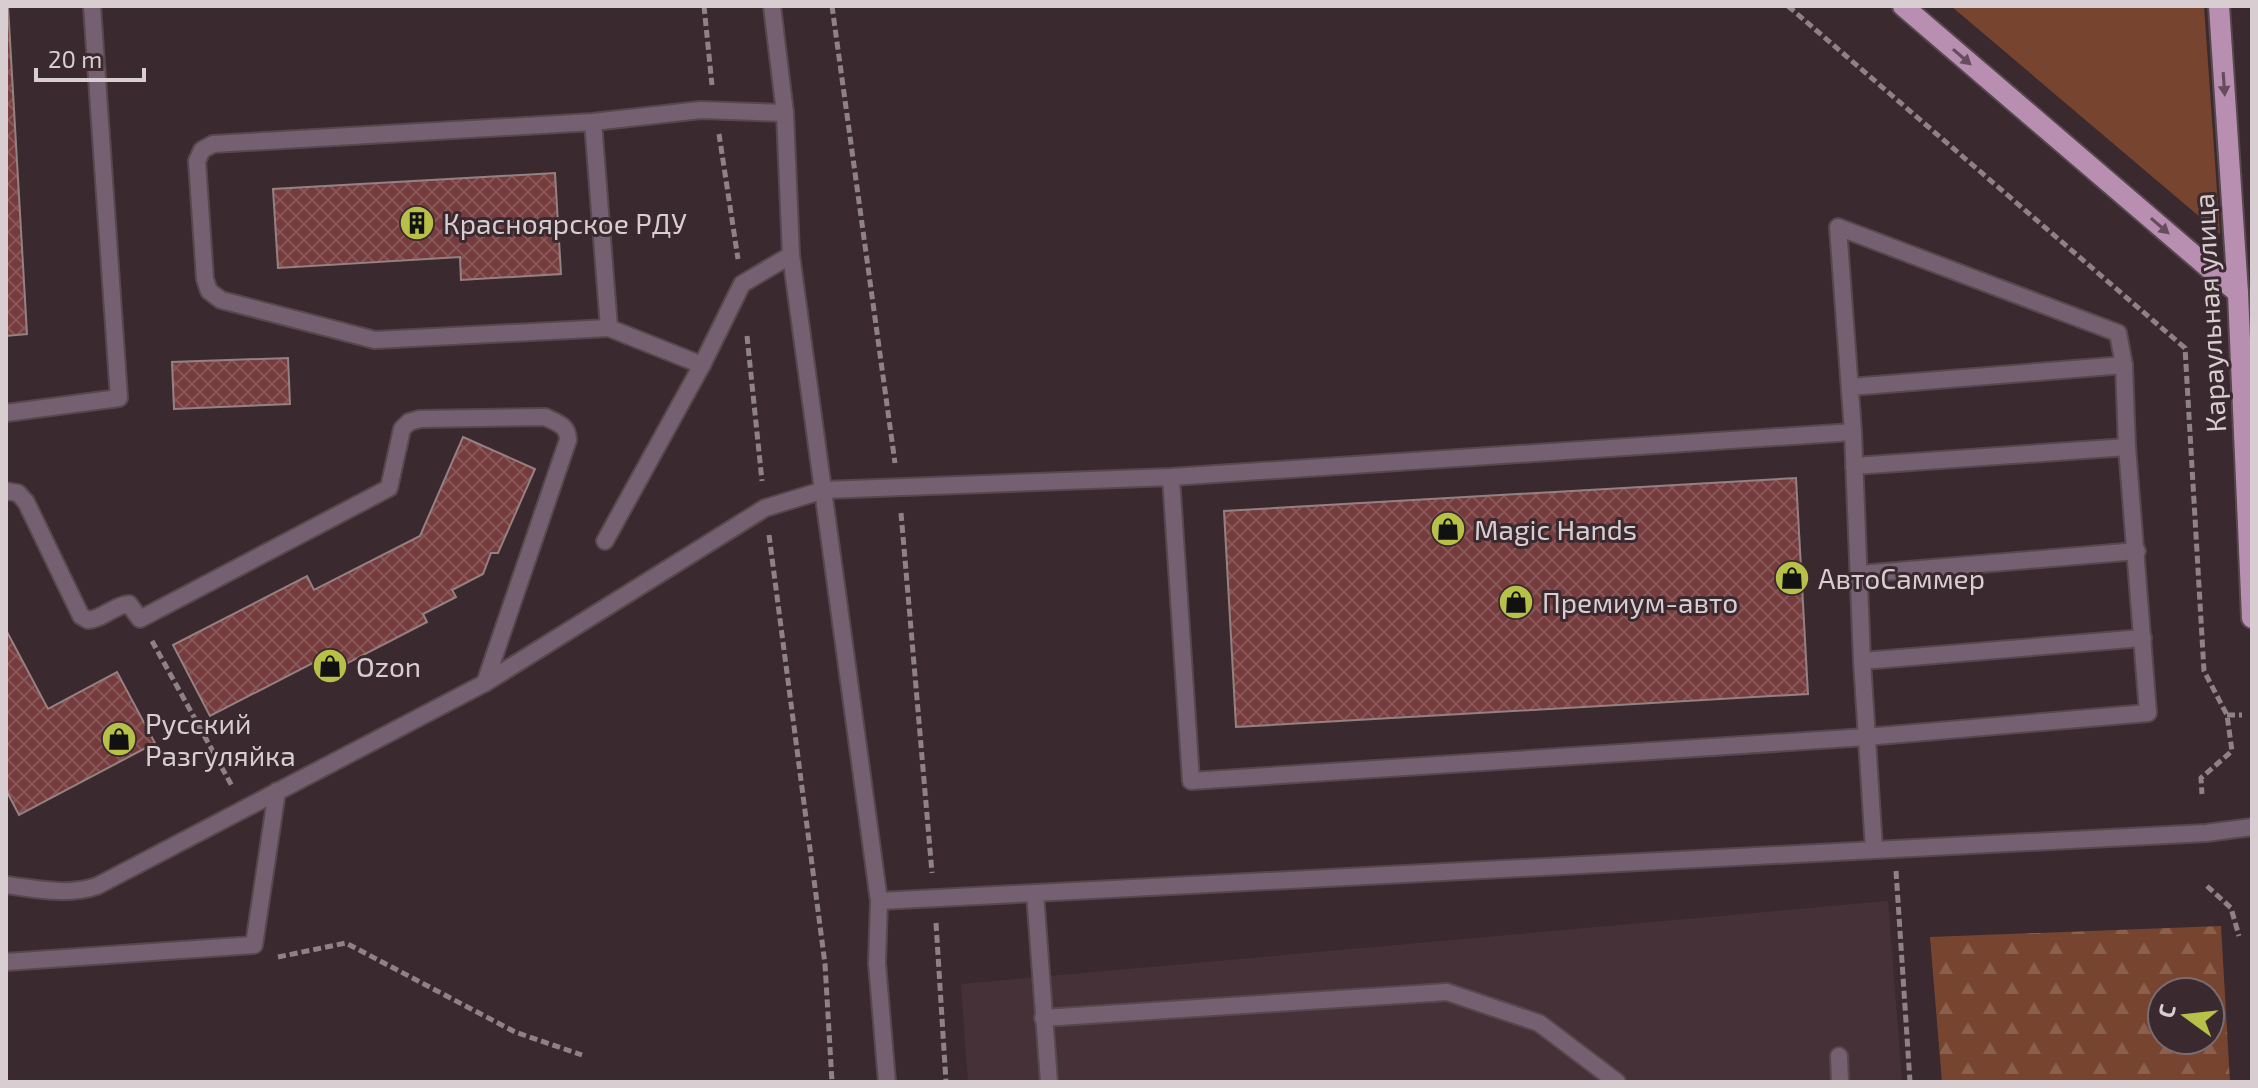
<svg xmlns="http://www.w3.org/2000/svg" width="2258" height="1088" font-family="'Exo 2',sans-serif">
<defs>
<pattern id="forest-firs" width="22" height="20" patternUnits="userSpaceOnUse" patternTransform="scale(2)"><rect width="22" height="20" fill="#77452f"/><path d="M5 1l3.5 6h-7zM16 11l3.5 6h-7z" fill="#8a5f4c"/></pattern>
<pattern id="building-cross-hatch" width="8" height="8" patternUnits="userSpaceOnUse" patternTransform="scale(2)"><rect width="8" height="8" fill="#763c3d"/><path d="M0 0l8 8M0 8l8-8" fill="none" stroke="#895758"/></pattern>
</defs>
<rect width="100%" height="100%" fill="#3a2a2f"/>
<!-- built -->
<polygon fill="#473139" points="1888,901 1902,1082 968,1082 961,984"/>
<!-- grass -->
<polygon fill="#77452f" points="1951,6 2204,6 2220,234"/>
<!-- forest -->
<path fill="url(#forest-firs)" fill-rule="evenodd" d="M 2221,926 L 2230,1082 L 1942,1082 L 1930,937 ZM 2162,992 L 2210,992 L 2210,1040 L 2162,1040 Z"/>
<!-- building -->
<g fill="url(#building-cross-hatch)" stroke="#958181" stroke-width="2">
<polygon points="6,6 8,6 27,334 6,336"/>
<polygon points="555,173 561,274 461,280 460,257 278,268 273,189"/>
<polygon points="288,358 290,404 174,409 172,362"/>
<polygon points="463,437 535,469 498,553 491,553 483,574 452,590 456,597 423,614 427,622 340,667 332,653 210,716 173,645 307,576 314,590 420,536"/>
<polygon points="1796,478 1808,694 1236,727 1224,511"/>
<polygon points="6,630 48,709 117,672 155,743 19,815 6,790"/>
</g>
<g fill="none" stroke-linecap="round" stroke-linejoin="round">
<!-- service casing -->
<g stroke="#56484c" stroke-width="20">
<g id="service">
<polyline points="772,6 785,113 791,255 879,901 877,963 887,1082"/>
<polyline points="593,122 609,328 375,340 221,300 209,291 205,279 197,161 202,150 213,144 593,122 701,110 785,113"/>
<polyline points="609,328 702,365"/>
<polyline points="1850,387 2124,365"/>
<polyline points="6,413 119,398 92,6"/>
<polyline points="1853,432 1862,661 1874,849"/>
<polyline points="1854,466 2127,447"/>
<path d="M 6,491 L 18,493 L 26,502 L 81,616 L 88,620 C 103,619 114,605 129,604 L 140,619 L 389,488 L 402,429 L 409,422 L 420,419 L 545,417 C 557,423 568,425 568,440 L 485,683"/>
<polyline points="605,541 702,365 742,284 791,255"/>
<polyline points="1860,574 2137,551"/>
<polyline points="1862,661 2143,638"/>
<path d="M 6,885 C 37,889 67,896 97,886 L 485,683 L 765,508 L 824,490 L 1171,477 L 1853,432 L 1838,227 L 2118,333 L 2124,365 L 2127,447 L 2148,713 L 1866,737 L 1191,781 L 1171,477"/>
<polyline points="1035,893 1049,1082"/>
<polyline points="879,901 2206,833 2252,827"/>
<polyline points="6,962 254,945 277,791"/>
<polyline points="1043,1018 1447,992 1539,1023 1617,1082"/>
<polyline points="1839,1056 1840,1082"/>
</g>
</g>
<!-- primary casing -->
<g stroke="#56484c" stroke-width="24">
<g id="primary">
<polyline points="1903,6 2238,293"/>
<polyline points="2219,6 2238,293 2252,618"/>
</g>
</g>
<!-- path -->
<g stroke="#8f8286" stroke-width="5" stroke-dasharray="8 4" stroke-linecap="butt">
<polyline points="704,6 712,85"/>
<polyline points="832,6 895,463"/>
<polyline points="1788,6 2185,348 2204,671 2227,715 2232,751 2201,778 2202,794"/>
<polyline points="719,134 738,259"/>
<polyline points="747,336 762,481"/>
<polyline points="901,513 932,873"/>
<polyline points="769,535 825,964 832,1082"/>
<polyline points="152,641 232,786"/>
<polyline points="2227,715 2242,715"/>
<polyline points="1896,871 1910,1082"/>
<polyline points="2207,886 2231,908 2239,936"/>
<polyline points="936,923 946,1082"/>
<polyline points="278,957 346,943 515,1032 582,1055"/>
</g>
<!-- service -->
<use href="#service" stroke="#746070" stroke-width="16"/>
<!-- primary -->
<use href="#primary" stroke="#b98fb1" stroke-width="20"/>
</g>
<!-- one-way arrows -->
<defs><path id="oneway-solid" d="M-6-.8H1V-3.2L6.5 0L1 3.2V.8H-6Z" transform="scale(2)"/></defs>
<g fill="#664d5c">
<use href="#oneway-solid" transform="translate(1962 57) rotate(41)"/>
<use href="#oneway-solid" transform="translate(2224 84) rotate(86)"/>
<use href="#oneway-solid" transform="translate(2160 226) rotate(41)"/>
</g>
<!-- icons -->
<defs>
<g id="building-disc" transform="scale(1.8)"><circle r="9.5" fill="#b7c148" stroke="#3a2a2f"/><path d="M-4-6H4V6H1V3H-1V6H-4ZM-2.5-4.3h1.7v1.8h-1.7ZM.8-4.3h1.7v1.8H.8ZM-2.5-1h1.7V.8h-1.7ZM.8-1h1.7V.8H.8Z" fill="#111"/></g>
<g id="shop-disc" transform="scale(1.8)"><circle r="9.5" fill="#b7c148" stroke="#3a2a2f"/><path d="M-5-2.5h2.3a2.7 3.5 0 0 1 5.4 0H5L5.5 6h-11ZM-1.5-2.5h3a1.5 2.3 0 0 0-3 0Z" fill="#111"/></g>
</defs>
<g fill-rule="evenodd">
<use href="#building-disc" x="417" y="223"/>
<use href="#shop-disc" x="1448" y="529"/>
<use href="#shop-disc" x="1792" y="578"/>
<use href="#shop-disc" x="1516" y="602"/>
<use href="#shop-disc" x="330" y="666"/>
<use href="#shop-disc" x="119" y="739"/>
</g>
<g text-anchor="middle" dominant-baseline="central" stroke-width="6" stroke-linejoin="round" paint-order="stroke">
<!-- poi labels -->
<g font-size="28" fill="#d8ced1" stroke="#3a2a2f" text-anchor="start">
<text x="443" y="223">Красноярское РДУ</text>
<text x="1474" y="529">Magic Hands</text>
<text x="1818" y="578">АвтоСаммер</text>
<text x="1542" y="602">Премиум-авто</text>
<text x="356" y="666">Ozon</text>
<text x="145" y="723">Русский<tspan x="145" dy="32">Разгуляйка</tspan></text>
</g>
<!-- street labels -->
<g font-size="28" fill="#d8ced1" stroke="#3a2a2f">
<text transform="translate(2209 313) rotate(-93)">Караульная улица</text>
</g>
</g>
<!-- border -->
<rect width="2258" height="1088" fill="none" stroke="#d8ced1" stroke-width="16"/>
<!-- north arrow -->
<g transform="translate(2186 1016) rotate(285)"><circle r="38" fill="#3a2a2f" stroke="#796c70" stroke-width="2"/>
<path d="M0-6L14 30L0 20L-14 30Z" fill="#b7c148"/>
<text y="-12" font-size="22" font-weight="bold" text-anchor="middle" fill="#d8ced1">С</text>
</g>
<!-- scale -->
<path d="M36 68v12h108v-12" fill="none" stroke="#d8ced1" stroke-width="4"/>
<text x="48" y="68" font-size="24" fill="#d8ced1" stroke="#3a2a2f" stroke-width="6" paint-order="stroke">20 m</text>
</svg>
